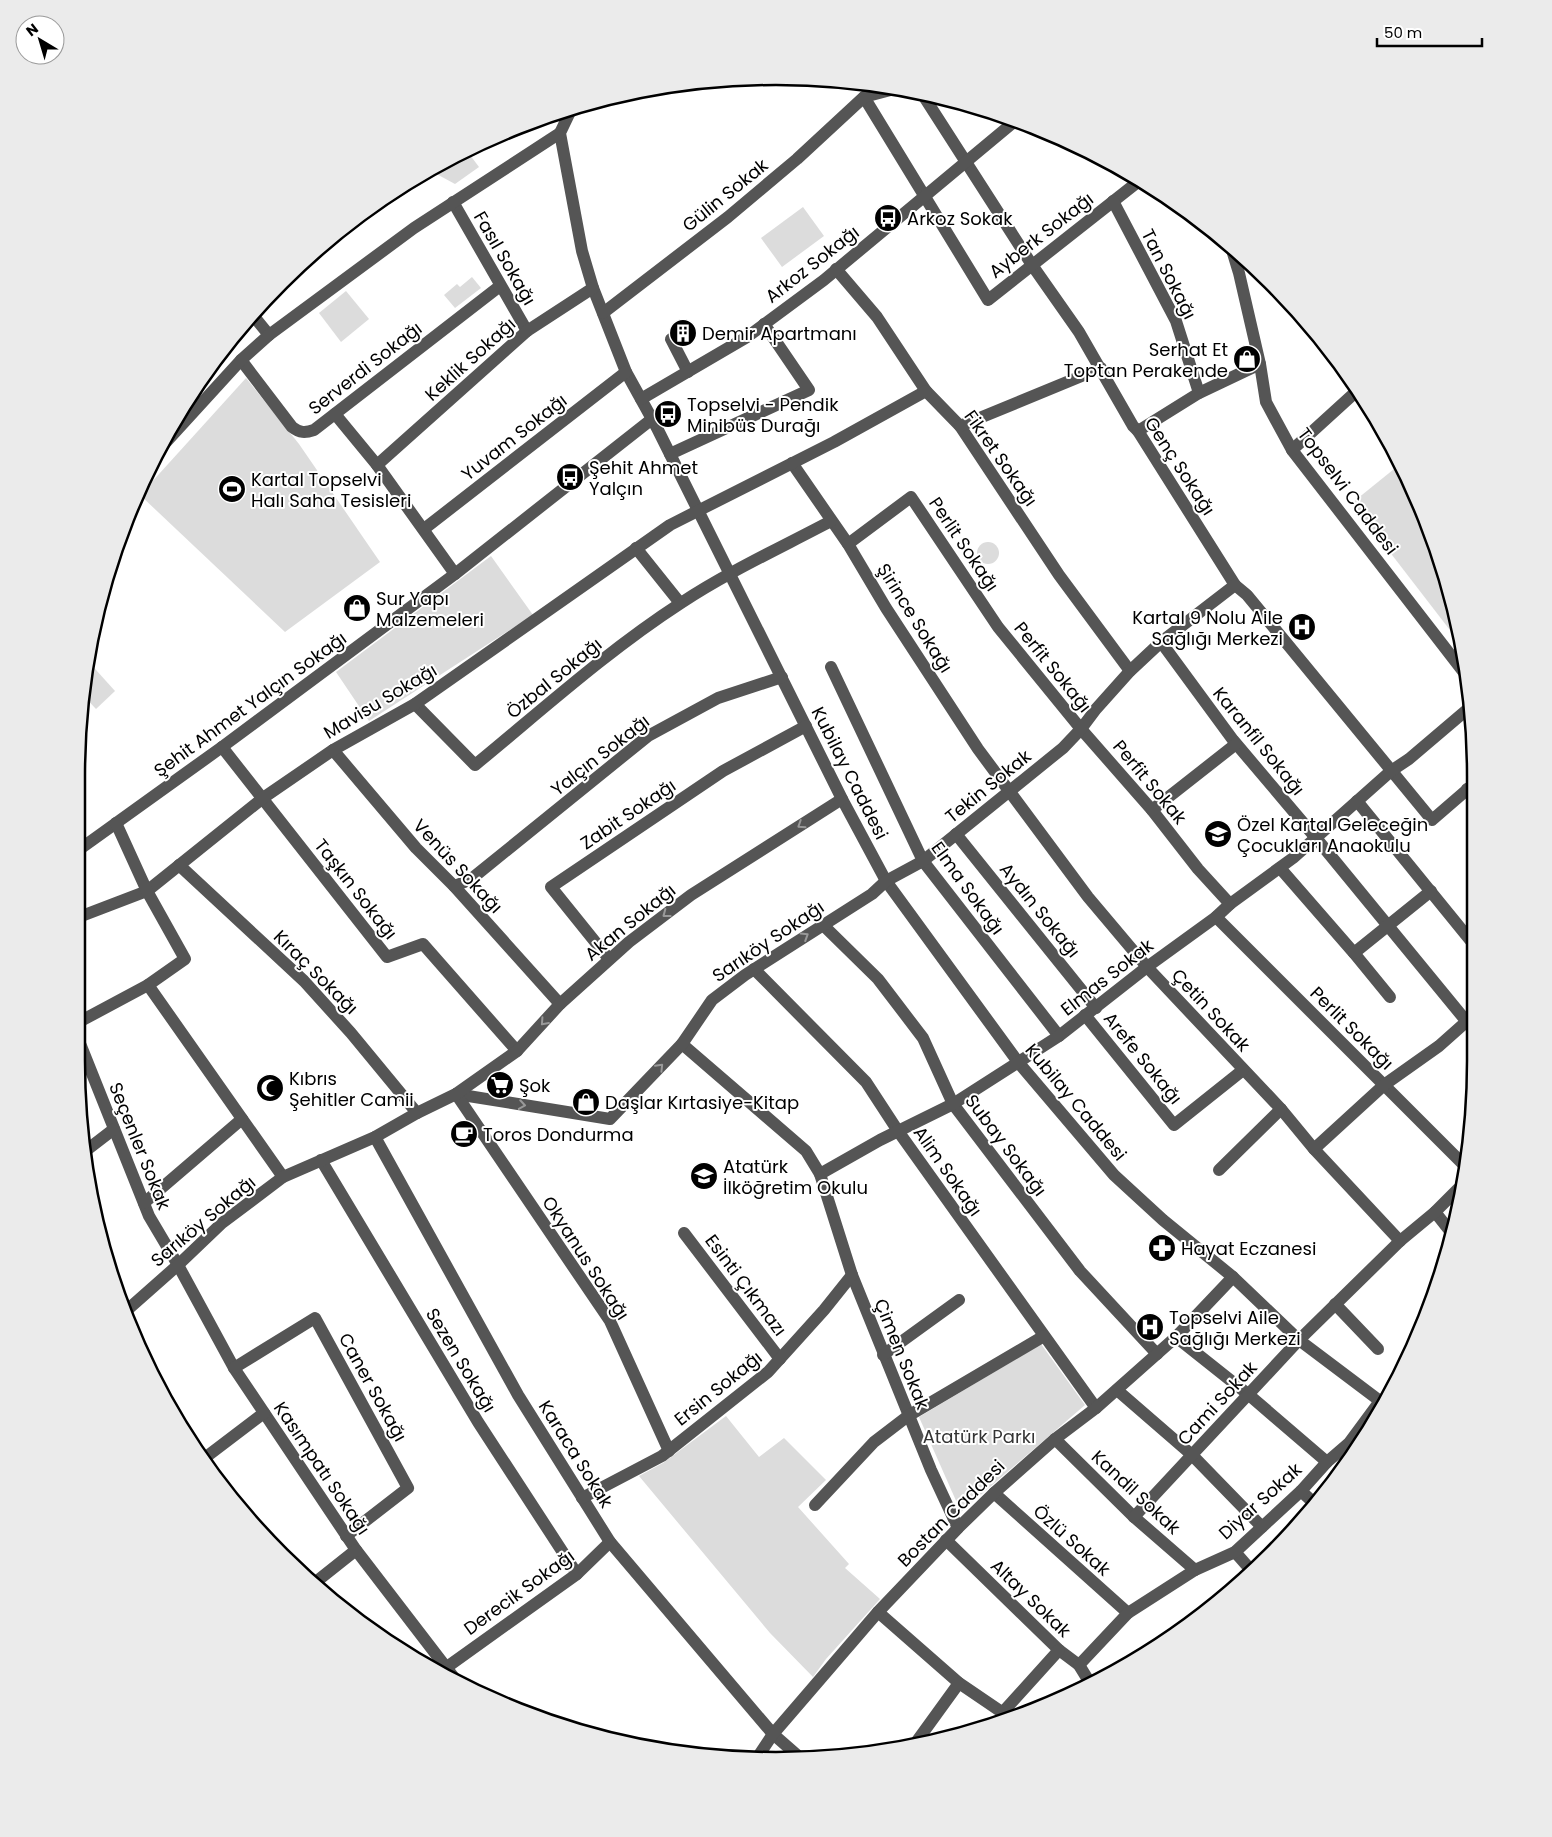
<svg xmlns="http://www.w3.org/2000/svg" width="1552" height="1837" font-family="Poppins,sans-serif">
<rect width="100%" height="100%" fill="#fff"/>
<!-- green -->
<g fill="#dcdcdc">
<polygon points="467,151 479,167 455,184 431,171"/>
<polygon points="803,207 824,236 782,267 761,238"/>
<polygon points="472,277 481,288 455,308 444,295 457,284 460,287"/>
<polygon points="346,291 369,319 341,342 319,313"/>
<polygon points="246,378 299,444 380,562 285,632 140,495"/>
<polygon points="1399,465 1423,508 1462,640 1463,647 1352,503"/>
<circle cx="988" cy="553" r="11"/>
<polygon points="491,556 533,615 369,721 336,672"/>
<polygon points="87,660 115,691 96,709 82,694"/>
<polygon points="1041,1344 1085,1405 961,1512 919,1417"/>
<polygon points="726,1416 759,1457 784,1438 826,1480 798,1507 849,1564 845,1568 880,1599 826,1659 813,1677 770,1633 639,1476 663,1463"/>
</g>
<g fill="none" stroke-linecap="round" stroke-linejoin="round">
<!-- minor -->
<g stroke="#555" stroke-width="12">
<polyline points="921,92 1032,265 1079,332 1133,426 1138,431 1235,585 1247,595 1432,820 1476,782"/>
<polyline points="864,97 988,300 1139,181"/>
<polyline points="571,110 560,133 582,251 593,288 626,372 657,428 842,799 886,881 1018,1062 1114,1175 1163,1220 1233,1277 1299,1340 1380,1401 1389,1396"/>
<polyline points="1113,201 1176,321 1199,393"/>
<polyline points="453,202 527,331"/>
<polyline points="1232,250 1239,273 1260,364 1266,402 1292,450 1466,675"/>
<polyline points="836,269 877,317 926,391 960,426 1059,575 1130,671"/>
<polyline points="603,313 728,217 797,159 864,97 898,88"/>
<polyline points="252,314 269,335"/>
<polyline points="671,339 688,372"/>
<path d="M 241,360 L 292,427 C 300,433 305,433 314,430 L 500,286"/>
<polyline points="641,399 747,337 824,280 1015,121"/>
<polyline points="335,414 377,465 455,574"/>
<polyline points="960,426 1101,368"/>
<polyline points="1138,431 1199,393 1260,364"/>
<polyline points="1292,450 1359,389"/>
<polyline points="157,452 241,360 269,335 414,228 560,133"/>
<polyline points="670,454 809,390 764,324"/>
<polyline points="792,463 848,544 886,608 978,749 1088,897 1147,967 1281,1109 1314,1149 1400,1241"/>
<polyline points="377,465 527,331 593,288"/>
<polyline points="424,529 626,372"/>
<polyline points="848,544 911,497 998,627 1081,729 1152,810 1198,869 1230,904"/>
<polyline points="636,548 680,603"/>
<polyline points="1161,642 1233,740 1316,838 1467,1022"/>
<polyline points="831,667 923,861 1059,1036"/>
<path d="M 415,704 L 475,765 C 542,710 607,651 681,603 C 728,572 780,548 831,521"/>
<polyline points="222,747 387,957 423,944 517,1051"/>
<polyline points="333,750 416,848 454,886 560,1004"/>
<polyline points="1467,789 1476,803"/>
<polyline points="1357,801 1475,946"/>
<polyline points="1152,810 1236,744"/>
<polyline points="956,834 1096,1008"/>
<polyline points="80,849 222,747 455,574 652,419"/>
<polyline points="179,865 304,981 351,1033 417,1113"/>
<polyline points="1280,868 1354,953 1390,997"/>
<polyline points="454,886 470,880 648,736 718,698 782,677"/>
<polyline points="79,917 147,891 263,798 333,750 415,704 670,525 834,442 926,391"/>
<polyline points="1216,917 1463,1164"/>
<polyline points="823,925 878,979 923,1038 953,1104 1080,1271 1157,1354"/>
<polyline points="1354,953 1431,891"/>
<polyline points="609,959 551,887 723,771 806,726"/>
<polyline points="754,969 866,1082 898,1131 1096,1408"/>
<polyline points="148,985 283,1177"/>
<polyline points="1085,1015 1174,1125 1243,1070"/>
<polyline points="77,1023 148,985 185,959 147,891 116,823"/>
<polyline points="77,1036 149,1216 178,1265 234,1368 356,1550 455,1679"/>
<polyline points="682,1044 806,1151 820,1174 852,1275 931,1470 958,1528"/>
<polyline points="456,1094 610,1119 682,1044 712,1000 745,975 872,894 886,881 923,861 1063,748 1081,729 1096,709 1130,671 1161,642 1235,585"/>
<polyline points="456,1094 610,1321 669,1451"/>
<polyline points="375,1137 518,1395 610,1542 773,1734 797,1755"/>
<polyline points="88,1149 114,1129"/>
<polyline points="1314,1149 1384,1085 1439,1046 1475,1014"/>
<polyline points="321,1160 478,1422 577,1574"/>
<polyline points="1219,1170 1281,1109"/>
<polyline points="820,1174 880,1140 953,1104 1059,1036 1147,967 1216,917 1230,904 1293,858 1391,771 1409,759 1469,708"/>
<polyline points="144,1203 242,1119"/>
<polyline points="1435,1212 1450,1231"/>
<polyline points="684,1233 780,1359"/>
<polyline points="1335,1304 1378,1349"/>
<polyline points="126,1311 178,1265 222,1223 283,1177 375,1137 417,1113 456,1094 517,1051 560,1004 629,942 691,895 842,799"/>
<polyline points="1176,1337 1249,1395 1327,1462"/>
<polyline points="883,1355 959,1300"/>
<polyline points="234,1368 315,1318 408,1488 346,1536"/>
<polyline points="1117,1390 1192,1455 1262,1527"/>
<polyline points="1055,1439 1134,1517 1195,1570"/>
<polyline points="206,1457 264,1413"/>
<polyline points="1301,1491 1315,1504"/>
<polyline points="994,1493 1128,1613"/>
<polyline points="582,1498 662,1456 768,1372 824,1310 852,1275"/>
<polyline points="815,1505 874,1442 908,1416 1044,1336"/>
<polyline points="1134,1517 1299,1340 1400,1241 1435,1212 1458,1189"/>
<polyline points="946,1540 1059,1650 1079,1665 1090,1683"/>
<polyline points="1235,1552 1250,1569"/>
<polyline points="317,1581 356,1550"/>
<polyline points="878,1612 959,1683 1009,1717"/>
<polyline points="1079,1665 1128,1613 1195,1570 1235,1552 1301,1491 1327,1462 1349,1443 1380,1401"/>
<polyline points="447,1667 577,1574 610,1542"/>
<polyline points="1003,1712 1059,1650"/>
<polyline points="917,1741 959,1683"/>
<polyline points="759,1755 773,1734 878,1612 958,1528 994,1493 1055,1439 1096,1408 1176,1337 1233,1277"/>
</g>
</g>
<!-- one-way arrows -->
<defs><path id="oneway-chevron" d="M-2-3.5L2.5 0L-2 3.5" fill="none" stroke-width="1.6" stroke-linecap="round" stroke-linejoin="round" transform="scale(1.25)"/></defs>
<g stroke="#999">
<use href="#oneway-chevron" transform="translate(801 825) rotate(147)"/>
<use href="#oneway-chevron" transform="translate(666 914) rotate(143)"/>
<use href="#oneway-chevron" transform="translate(805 936) rotate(-32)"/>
<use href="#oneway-chevron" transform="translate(544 1022) rotate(132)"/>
<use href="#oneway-chevron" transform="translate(660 1067) rotate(-46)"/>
<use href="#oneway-chevron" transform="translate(522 1105) rotate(9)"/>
</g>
<!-- icons -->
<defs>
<g id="bus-disc" transform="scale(1.4375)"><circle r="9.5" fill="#000" stroke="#fff"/><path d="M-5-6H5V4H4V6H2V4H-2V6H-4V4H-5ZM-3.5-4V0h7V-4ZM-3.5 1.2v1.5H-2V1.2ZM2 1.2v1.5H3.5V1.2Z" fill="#fff"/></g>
<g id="building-disc" transform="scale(1.4375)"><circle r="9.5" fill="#000" stroke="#fff"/><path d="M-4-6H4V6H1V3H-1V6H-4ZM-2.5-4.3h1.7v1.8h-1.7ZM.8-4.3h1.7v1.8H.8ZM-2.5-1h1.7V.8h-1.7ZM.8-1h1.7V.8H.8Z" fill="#fff"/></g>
<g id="shop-disc" transform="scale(1.4375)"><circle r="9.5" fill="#000" stroke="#fff"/><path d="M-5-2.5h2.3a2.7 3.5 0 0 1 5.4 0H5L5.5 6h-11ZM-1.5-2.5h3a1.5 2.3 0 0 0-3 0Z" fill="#fff"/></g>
<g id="stadium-disc" transform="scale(1.4375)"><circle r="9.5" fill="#000" stroke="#fff"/><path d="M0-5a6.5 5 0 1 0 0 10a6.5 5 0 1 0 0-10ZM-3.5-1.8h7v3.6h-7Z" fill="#fff"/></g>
<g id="hospital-disc" transform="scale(1.4375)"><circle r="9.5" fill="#000" stroke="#fff"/><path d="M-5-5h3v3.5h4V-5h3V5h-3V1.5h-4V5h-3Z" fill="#fff"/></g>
<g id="school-disc" transform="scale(1.4375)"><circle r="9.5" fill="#000" stroke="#fff"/><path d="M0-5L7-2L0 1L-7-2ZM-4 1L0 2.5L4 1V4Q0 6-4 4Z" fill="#fff"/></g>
<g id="supermarket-disc" transform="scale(1.4375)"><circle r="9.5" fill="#000" stroke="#fff"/><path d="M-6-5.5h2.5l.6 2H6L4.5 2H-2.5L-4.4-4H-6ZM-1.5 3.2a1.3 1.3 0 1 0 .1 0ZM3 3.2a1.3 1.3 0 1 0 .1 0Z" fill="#fff"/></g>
<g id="mosque-disc" transform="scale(1.4375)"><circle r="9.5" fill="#000" stroke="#fff"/><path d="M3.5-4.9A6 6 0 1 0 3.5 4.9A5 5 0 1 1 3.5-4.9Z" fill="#fff"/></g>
<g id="cafe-disc" transform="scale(1.4375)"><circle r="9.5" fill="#000" stroke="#fff"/><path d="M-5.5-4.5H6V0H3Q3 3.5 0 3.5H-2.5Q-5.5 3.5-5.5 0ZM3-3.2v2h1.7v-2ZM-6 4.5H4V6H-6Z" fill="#fff"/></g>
<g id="pharmacy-disc" transform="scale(1.4375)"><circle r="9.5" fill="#000" stroke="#fff"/><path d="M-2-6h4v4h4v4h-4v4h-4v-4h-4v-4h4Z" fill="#fff"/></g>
</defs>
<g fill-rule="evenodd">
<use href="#bus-disc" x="888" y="218"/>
<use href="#building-disc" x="683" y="333"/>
<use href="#shop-disc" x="1247" y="359"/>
<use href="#bus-disc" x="668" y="414"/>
<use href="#bus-disc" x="570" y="477"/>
<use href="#stadium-disc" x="232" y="489"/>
<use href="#shop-disc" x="357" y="608"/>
<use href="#hospital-disc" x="1302" y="627"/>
<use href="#school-disc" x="1218" y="834"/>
<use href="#supermarket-disc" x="500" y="1085"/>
<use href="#mosque-disc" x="270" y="1088"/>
<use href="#shop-disc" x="586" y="1102"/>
<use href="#cafe-disc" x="464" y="1134"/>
<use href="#school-disc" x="704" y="1176"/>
<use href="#pharmacy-disc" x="1162" y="1248"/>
<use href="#hospital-disc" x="1150" y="1327"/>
</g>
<g text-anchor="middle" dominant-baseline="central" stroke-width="4" stroke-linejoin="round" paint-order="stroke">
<!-- street labels -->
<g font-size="18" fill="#000" stroke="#fff">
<text transform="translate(725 195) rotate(-39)">Gülin Sokak</text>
<text transform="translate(1041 235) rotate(-38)">Ayberk Sokağı</text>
<text transform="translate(505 258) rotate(60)">Fasıl Sokağı</text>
<text transform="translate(812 264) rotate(-38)">Arkoz Sokağı</text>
<text transform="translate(1169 274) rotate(63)">Tan Sokağı</text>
<text transform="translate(470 359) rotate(-42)">Keklik Sokağı</text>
<text transform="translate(365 368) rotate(-38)">Serverdi Sokağı</text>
<text transform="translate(514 437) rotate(-38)">Yuvam Sokağı</text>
<text transform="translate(1001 458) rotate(55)">Fikret Sokağı</text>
<text transform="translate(1180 466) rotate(57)">Genç Sokağı</text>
<text transform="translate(1348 491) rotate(53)">Topselvi Caddesi</text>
<text transform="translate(964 544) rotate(56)">Perlit Sokağı</text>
<text transform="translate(915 618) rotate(58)">Şirince Sokağı</text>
<text transform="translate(1053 667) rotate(51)">Perfit Sokağı</text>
<text transform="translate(554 678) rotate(-39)">Özbal Sokağı</text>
<text transform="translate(380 701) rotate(-31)">Mavisu Sokağı</text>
<text transform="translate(250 704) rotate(-36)">Şehit Ahmet Yalçın Sokağı</text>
<text transform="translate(1259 741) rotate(51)">Karanfil Sokağı</text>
<text transform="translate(600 755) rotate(-38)">Yalçın Sokağı</text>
<text transform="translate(850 773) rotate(63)">Kubilay Caddesi</text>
<text transform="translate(1150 782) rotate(50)">Perfit Sokak</text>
<text transform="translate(988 786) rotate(-39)">Tekin Sokak</text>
<text transform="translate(628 814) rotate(-34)">Zabit Sokağı</text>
<text transform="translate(458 866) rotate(47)">Venüs Sokağı</text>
<text transform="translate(968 888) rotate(54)">Elma Sokağı</text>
<text transform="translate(356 889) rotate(52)">Taşkın Sokağı</text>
<text transform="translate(1040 910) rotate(51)">Aydın Sokağı</text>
<text transform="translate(630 922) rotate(-39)">Akan Sokağı</text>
<text transform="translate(768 941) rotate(-34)">Sarıköy Sokağı</text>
<text transform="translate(316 972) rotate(45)">Kıraç Sokağı</text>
<text transform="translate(1107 977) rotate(-38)">Elmas Sokak</text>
<text transform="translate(1211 1010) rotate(47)">Çetin Sokak</text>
<text transform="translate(1352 1028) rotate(45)">Perlit Sokağı</text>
<text transform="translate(1143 1058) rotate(51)">Arefe Sokağı</text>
<text transform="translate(1076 1102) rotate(50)">Kubilay Caddesi</text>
<text transform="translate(1006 1145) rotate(53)">Subay Sokağı</text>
<text transform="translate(140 1146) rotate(68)">Seçenler Sokak</text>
<text transform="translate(948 1171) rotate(55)">Alim Sokağı</text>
<text transform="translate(203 1221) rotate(-40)">Sarıköy Sokağı</text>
<text transform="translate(586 1258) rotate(57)">Okyanus Sokağı</text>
<text transform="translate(746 1285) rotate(53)">Esinti Çıkmazı</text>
<text transform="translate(902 1354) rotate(68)">Çimen Sokak</text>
<text transform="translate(461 1360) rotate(59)">Sezen Sokağı</text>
<text transform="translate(373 1387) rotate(61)">Caner Sokağı</text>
<text transform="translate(718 1388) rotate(-39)">Ersin Sokağı</text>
<text transform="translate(1217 1403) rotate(-47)">Cami Sokak</text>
<text transform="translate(576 1454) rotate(58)">Karaca Sokak</text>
<text transform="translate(322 1468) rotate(56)">Kasımpatı Sokağı</text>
<text transform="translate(1136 1492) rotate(43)">Kandil Sokak</text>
<text transform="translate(1260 1501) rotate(-42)">Diyar Sokak</text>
<text transform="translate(951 1513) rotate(-45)">Bostan Caddesi</text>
<text transform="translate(1072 1540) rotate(42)">Özlü Sokak</text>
<text transform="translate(519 1592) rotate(-36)">Derecik Sokağı</text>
<text transform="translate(1031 1598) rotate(44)">Altay Sokak</text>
</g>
<!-- poi labels -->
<g font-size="18" fill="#000" stroke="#fff" text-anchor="start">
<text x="907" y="218">Arkoz Sokak</text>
<text x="702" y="333">Demir Apartmanı</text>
<text x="1228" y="349" text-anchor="end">Serhat Et<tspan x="1228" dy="21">Toptan Perakende</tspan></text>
<text x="687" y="404">Topselvi - Pendik<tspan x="687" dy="21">Minibüs Durağı</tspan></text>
<text x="589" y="467">Şehit Ahmet<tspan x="589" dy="21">Yalçın</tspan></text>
<text x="251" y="479">Kartal Topselvi<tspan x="251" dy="21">Halı Saha Tesisleri</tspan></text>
<text x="376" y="598">Sur Yapı<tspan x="376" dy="21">Malzemeleri</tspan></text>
<text x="1283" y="617" text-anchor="end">Kartal 9 Nolu Aile<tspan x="1283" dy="21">Sağlığı Merkezi</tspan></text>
<text x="1237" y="824">Özel Kartal Geleceğin<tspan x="1237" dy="21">Çocukları Anaokulu</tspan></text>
<text x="289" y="1078">Kıbrıs<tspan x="289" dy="21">Şehitler Camii</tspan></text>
<text x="519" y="1085">Şok</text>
<text x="605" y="1102">Daşlar Kırtasiye-Kitap</text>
<text x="483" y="1134">Toros Dondurma</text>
<text x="723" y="1166">Atatürk<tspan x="723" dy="21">İlköğretim Okulu</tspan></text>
<text x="1181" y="1248">Hayat Eczanesi</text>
<text x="1169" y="1317">Topselvi Aile<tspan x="1169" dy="21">Sağlığı Merkezi</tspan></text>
</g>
<!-- park labels -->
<g font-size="18" fill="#333" stroke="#fff">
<text x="979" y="1436">Atatürk Parkı</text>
</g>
</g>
<!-- crop -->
<path d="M0 0H1552V1837H0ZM776 85H776A691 691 0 0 1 1467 776V1061A691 691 0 0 1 776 1752H776A691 691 0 0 1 85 1061V776A691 691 0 0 1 776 85Z" fill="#ebebeb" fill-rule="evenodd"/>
<path fill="none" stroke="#000" stroke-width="2.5" d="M776 85H776A691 691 0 0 1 1467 776V1061A691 691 0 0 1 776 1752H776A691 691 0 0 1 85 1061V776A691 691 0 0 1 776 85Z"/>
<!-- north arrow -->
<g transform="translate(40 40) rotate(322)"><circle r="24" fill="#ffffff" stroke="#999999"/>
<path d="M0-4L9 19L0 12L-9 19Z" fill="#000000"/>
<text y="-8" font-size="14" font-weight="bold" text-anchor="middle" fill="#000000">N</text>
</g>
<!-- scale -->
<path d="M1377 38v8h105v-8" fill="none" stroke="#000000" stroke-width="2.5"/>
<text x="1384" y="38" font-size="15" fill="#000000" stroke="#ffffff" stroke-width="4" paint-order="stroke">50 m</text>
</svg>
